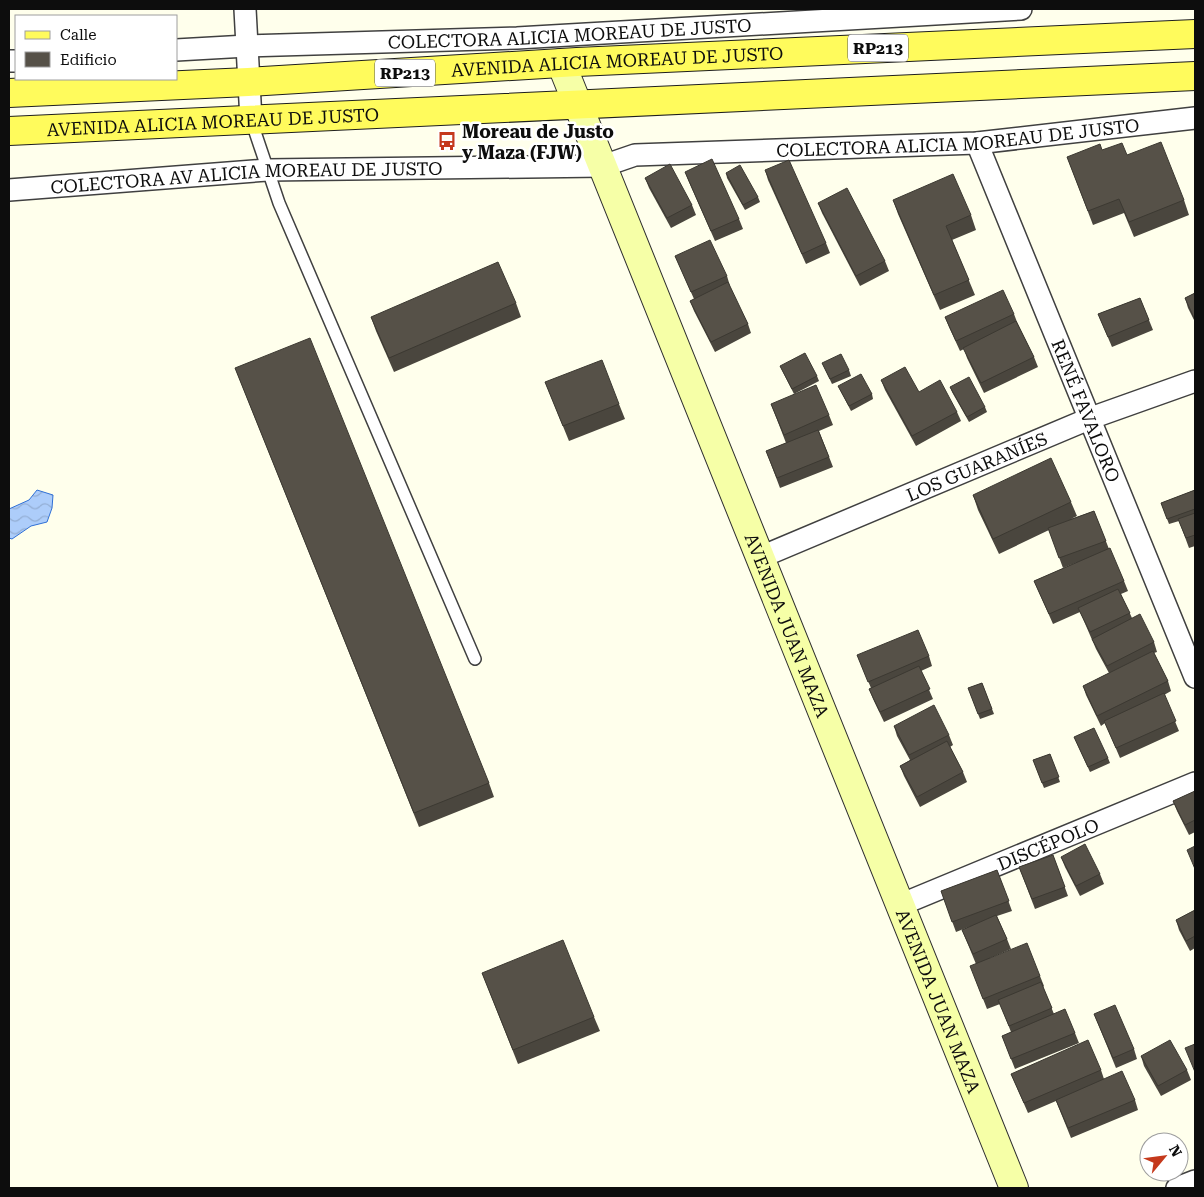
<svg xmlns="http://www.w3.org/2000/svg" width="1204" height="1197" font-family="'Roboto Serif',serif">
<defs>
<pattern id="water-waves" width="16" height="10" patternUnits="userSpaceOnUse" patternTransform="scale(1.25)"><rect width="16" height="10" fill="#adcdfa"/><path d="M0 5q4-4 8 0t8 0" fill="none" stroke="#94afd5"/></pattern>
</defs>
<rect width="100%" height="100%" fill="#ffffec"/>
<!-- water -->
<polygon fill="url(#water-waves)" stroke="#3070d6" points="37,490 53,495 52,508 47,522 31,526 12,539 9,538 9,509 29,500"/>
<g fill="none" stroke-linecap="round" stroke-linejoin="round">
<!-- service casing -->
<g stroke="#404040" stroke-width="14">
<polyline id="service" points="251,120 279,203 475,659"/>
</g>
<!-- minor casing -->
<g stroke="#404040" stroke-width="24">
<g id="minor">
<polyline points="245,9 251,120"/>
<path id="s1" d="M 176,50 L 247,46 L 517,38 L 1021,9"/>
<polyline points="9,61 16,61"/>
<path id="s2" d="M 977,143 L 1195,677"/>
<path id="s3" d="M 9,190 L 267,170 L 603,166 L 635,155 L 977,143 L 1195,118"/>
<path id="s4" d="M 761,557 L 1091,418 L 1195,381"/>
<path id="s5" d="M 900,905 L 1195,783"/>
<polyline points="1177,1188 1195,1181"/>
</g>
</g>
<!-- secondary casing -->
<g stroke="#2f2f2f" stroke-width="30">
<g id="secondary">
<path id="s6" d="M 561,63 L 1014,1188"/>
</g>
</g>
<!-- primary casing -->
<g stroke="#1e1e1e" stroke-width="30">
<g id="primary">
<path id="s7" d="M 9,93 L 248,82 L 577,62 L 1195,34"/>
<path id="s8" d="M 9,131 L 1195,76"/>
</g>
</g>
<!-- service -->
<use href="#service" stroke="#fff" stroke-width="11"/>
<!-- minor -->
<use href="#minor" stroke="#fff" stroke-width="21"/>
<!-- secondary -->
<use href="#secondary" stroke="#f6ffa7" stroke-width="28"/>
<!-- primary -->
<use href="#primary" stroke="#fffb5c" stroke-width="28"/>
</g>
<!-- wall -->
<g fill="#4a463e">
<polygon points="1102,150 1127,155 1184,200 1189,215 1134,237 1124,213 1093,225 1067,157"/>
<polygon points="765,170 826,243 830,253 806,264 768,180"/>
<polygon points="685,172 739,219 743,229 715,241 689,182"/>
<polygon points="726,173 758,197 760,202 745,210 727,178"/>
<polygon points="645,178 692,205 696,215 671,228 649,188"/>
<polygon points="893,200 971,215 976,230 952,240 975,295 940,310 898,214"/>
<polygon points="818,203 885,261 889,271 860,286 822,213"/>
<polygon points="675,256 727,276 730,286 729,286 748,324 751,333 715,352 694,311 690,301 694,299"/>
<polygon points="1195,293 1195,322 1188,308 1185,298"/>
<polygon points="1140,298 1153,330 1112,347 1098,314"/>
<polygon points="516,303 521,317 394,372 376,331 371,317"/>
<polygon points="1014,314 1017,322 1034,357 1038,367 984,393 967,358 964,349 960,351 949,327 945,317"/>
<polygon points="822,363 849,370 851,376 832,384"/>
<polygon points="780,366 817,376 819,381 794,394"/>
<polygon points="235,368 489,783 494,797 419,827"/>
<polygon points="881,380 919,392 957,412 961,421 916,446 885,390"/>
<polygon points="545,382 619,404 625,419 569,441"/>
<polygon points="838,386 872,394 873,399 851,411"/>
<polygon points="950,387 985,407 987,412 969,422 952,392"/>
<polygon points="771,404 829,415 833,425 819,431 833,467 780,488 766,451 786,443"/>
<polygon points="1195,490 1195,546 1189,548 1179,521 1169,524 1161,503"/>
<polygon points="973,495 1071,502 1077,516 1071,519 1094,511 1109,549 1124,581 1128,591 1121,594 1132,618 1154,642 1157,652 1154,653 1168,681 1171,691 1164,695 1179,731 1120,758 1105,723 1101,726 1086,695 1083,686 1109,673 1096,649 1080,612 1053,624 1034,581 1080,561 1063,568 1049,530 999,554 978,510"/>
<polygon points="857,655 929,656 932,666 921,671 933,699 884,722 873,699 869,689 871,688"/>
<polygon points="982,683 994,714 980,719 968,688"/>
<polygon points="894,726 949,735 953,745 950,747 963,772 967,782 920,807 904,776 900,766 910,760 897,736"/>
<polygon points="1074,737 1108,758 1110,763 1090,772"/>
<polygon points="1050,754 1060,782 1044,788 1033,760"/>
<polygon points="1195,791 1195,832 1189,835 1177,811 1173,801"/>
<polygon points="1053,855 1068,896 1035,909 1019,867"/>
<polygon points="1061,857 1100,874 1104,884 1080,896 1065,867"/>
<polygon points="997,870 1012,911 997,916 1007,939 1011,949 990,958 1040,976 1044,986 1043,987 1054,1014 1075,1033 1079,1043 1015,1069 1002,1036 1011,1032 1000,1004 987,1009 974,976 976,964 962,930 971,926 956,932 941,891"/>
<polygon points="1195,910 1195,948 1190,951 1179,930 1176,920"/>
<polygon points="482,973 594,1017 600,1031 518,1064"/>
<polygon points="1094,1014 1134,1049 1137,1059 1116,1068"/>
<polygon points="1141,1056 1187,1070 1191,1080 1161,1096 1144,1066"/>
<polygon points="1101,1070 1104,1079 1135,1100 1138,1110 1071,1138 1056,1101 1028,1113 1011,1074"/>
</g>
<!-- building -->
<g fill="#565148" stroke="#3c3932">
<polygon points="1161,142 1184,200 1129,222 1119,199 1088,211 1067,157 1100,144 1102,150 1122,143 1127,155"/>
<polygon points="712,159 739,219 711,231 685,172"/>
<polygon points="789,160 826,243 802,254 765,170"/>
<polygon points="670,164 692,205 667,218 645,178"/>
<polygon points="740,165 758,197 743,205 726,173"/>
<polygon points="953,174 971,215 946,226 969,280 934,295 893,200"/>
<polygon points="847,188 885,261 856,276 818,203"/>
<polygon points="710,240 727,276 691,292 675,256"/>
<polygon points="498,262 516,303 389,358 371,317"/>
<polygon points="728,282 748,324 711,342 690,301"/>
<polygon points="1003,290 1014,314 956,341 945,317"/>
<polygon points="1195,293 1195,320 1185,298"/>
<polygon points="1140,298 1149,320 1108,337 1098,314"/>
<polygon points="1016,321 1034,357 981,383 963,348"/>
<polygon points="310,338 489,783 414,813 235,368"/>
<polygon points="805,353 817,376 792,389 780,366"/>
<polygon points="841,354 849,370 830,379 822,363"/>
<polygon points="602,360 619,404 563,426 545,382"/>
<polygon points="905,367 919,392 940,380 957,412 912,436 881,380"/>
<polygon points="861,374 872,394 849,406 838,386"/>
<polygon points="969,377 985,407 967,417 950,387"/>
<polygon points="816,385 829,415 784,435 771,404"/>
<polygon points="818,430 829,457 777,478 766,451"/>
<polygon points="1051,458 1071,502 993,539 973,495"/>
<polygon points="1195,490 1195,509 1167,519 1161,503"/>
<polygon points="1094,511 1106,541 1059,558 1048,528"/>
<polygon points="1195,513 1195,535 1186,538 1178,519"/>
<polygon points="1110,548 1124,581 1049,614 1034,581"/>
<polygon points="1118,589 1130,613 1090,632 1078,608"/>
<polygon points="1140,614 1154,642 1107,666 1092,639"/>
<polygon points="918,630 929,656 868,682 857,655"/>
<polygon points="1153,651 1168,681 1097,716 1083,686"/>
<polygon points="919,666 930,689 880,712 869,689"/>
<polygon points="982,683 992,709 978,714 968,688"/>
<polygon points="1164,693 1176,721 1116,748 1104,721"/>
<polygon points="934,705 949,735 909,755 894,726"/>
<polygon points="1094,728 1108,758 1088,767 1074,737"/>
<polygon points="947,741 963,772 917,797 900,766"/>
<polygon points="1050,754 1059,777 1042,783 1033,760"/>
<polygon points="1195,791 1195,820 1185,825 1173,801"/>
<polygon points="1085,844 1100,874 1076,886 1061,857"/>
<polygon points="1195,846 1195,869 1187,850"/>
<polygon points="1053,855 1065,887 1032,899 1019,867"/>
<polygon points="997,870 1009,901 952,922 941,891"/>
<polygon points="1195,910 1195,936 1186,941 1176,920"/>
<polygon points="996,915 1007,939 973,954 962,930"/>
<polygon points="563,940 594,1017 513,1050 482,973"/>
<polygon points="1027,943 1040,976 983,999 970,966"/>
<polygon points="1041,982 1052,1008 1009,1026 998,1000"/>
<polygon points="1115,1005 1134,1049 1113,1058 1094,1014"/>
<polygon points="1065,1009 1075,1033 1011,1059 1002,1036"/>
<polygon points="1088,1040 1101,1070 1024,1103 1011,1074"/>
<polygon points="1170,1040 1187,1070 1158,1086 1141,1056"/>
<polygon points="1195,1044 1195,1072 1185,1048"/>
<polygon points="1122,1071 1135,1100 1068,1128 1056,1100"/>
</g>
<!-- icons -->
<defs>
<g id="bus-bare" transform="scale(1.5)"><path d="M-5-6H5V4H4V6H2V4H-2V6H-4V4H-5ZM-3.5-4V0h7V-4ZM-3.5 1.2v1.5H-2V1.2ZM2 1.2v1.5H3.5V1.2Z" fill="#c5391c" stroke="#fff" stroke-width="2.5" paint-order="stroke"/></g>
</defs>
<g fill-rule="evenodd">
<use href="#bus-bare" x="447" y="141"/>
</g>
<g text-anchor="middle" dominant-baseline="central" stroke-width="5" stroke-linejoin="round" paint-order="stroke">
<!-- shield labels -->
<g fill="#fff" stroke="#565656" stroke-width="1">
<rect x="848" y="34.5" width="60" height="27" rx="4"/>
<rect x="375" y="59.5" width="60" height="27" rx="4"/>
</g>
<g font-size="16" font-weight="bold" fill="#0d0d0d">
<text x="878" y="48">RP213</text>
<text x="405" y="73">RP213</text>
</g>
<!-- street labels -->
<g font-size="18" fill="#0d0d0d" stroke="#fff">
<text stroke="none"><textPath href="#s1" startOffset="394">COLECTORA ALICIA MOREAU DE JUSTO</textPath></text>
<text stroke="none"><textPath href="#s7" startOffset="609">AVENIDA ALICIA MOREAU DE JUSTO</textPath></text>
<text stroke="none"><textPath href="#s8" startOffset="204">AVENIDA ALICIA MOREAU DE JUSTO</textPath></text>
<text stroke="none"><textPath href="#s3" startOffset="952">COLECTORA ALICIA MOREAU DE JUSTO</textPath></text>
<text stroke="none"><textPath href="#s3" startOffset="238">COLECTORA AV ALICIA MOREAU DE JUSTO</textPath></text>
<text stroke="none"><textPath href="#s2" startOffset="289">RENÉ FAVALORO</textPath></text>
<text stroke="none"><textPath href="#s4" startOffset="234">LOS GUARANÍES</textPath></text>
<text stroke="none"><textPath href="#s6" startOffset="606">AVENIDA JUAN MAZA</textPath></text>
<text stroke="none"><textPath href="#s5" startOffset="160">DISCÉPOLO</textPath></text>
<text stroke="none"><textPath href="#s6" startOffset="1011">AVENIDA JUAN MAZA</textPath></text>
</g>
<!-- poi labels -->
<g font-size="18" font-weight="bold" fill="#0d0d0d" stroke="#fff" text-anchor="start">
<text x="462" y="131">Moreau de Justo<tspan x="462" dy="21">y Maza (FJW)</tspan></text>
</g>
</g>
<!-- border -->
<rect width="1204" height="1197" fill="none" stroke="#0d0d0d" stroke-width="20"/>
<!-- legend -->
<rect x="15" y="15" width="162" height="65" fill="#ffffff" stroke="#9e9e9e"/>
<rect x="25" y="31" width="25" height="8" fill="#fffb5c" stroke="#9e9e9e"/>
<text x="60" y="40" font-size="15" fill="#0d0d0d">Calle</text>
<rect x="25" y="52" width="25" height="15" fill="#565148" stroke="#9e9e9e"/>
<text x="60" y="65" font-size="15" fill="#0d0d0d">Edificio</text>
<!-- north arrow -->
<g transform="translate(1164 1157) rotate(61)"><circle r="24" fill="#ffffff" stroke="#9e9e9e"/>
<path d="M0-4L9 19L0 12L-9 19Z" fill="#c5391c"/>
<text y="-8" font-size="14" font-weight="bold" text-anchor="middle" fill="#0d0d0d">N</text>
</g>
</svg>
